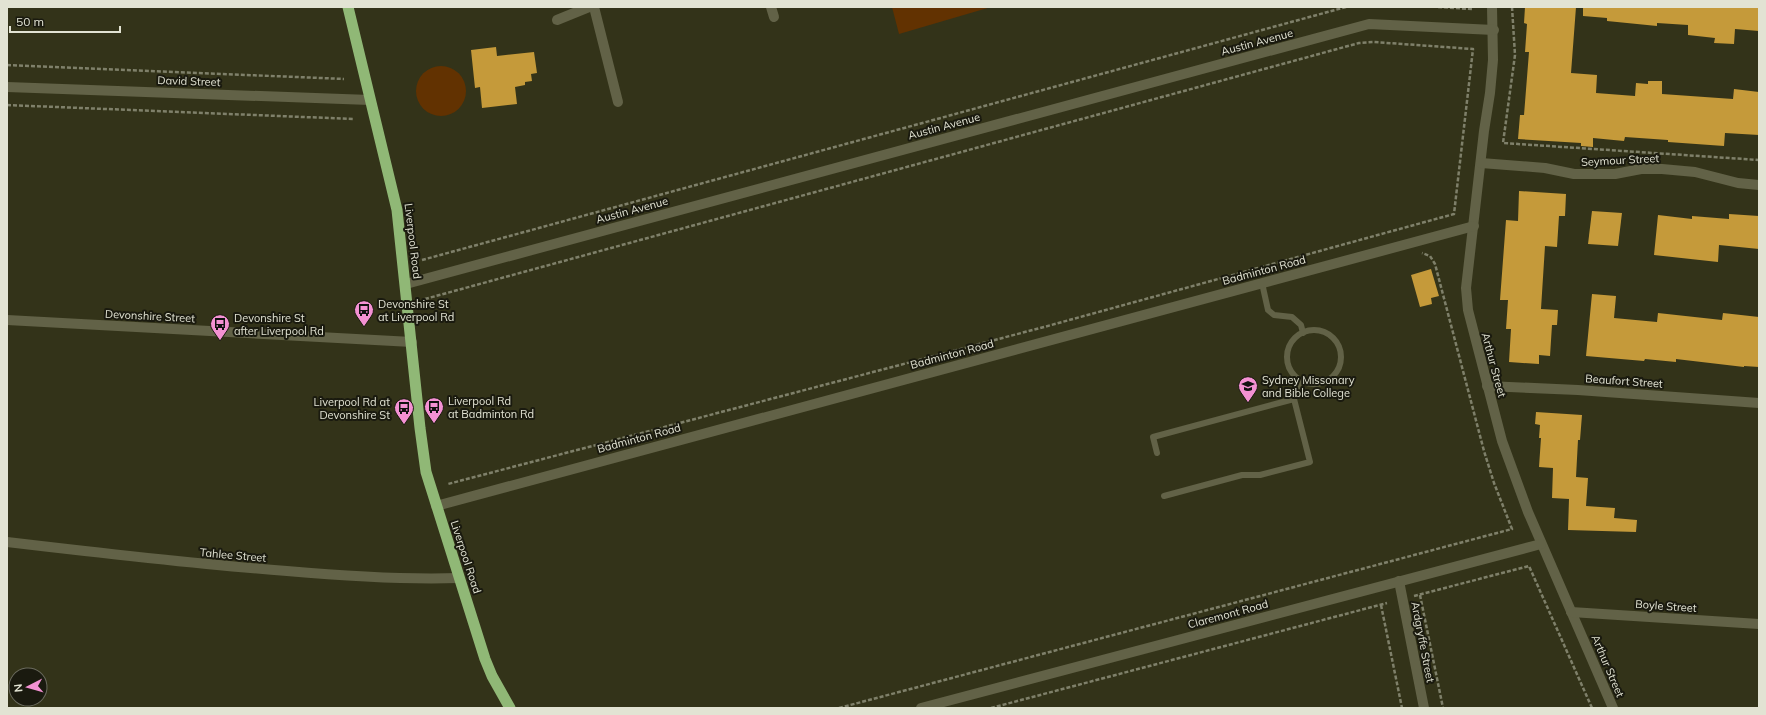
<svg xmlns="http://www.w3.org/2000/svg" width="1766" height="715" font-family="Mulish,sans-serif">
<rect width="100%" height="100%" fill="#333319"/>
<!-- green -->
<g fill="#623201">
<polygon points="892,7 991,7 899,34"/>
<circle cx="441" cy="91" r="25"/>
</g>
<!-- building -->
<g fill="#c59a3a">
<polygon points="1525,7 1576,7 1571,73 1597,75 1596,93 1635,96 1636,83 1648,84 1648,81 1662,81 1662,94 1733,99 1734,89 1759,92 1759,135 1725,133 1724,146 1668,142 1668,140 1625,137 1624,141 1593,138 1593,147 1581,146 1581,143 1518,139 1520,115 1524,115 1529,52 1525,52 1527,24 1524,23"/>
<polygon points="1583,7 1759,7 1759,31 1735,29 1734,44 1714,43 1715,38 1688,35 1688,25 1657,23 1657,26 1607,21 1607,18 1583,16"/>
<polygon points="496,47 497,56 534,52 537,73 531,74 532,81 525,82 525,85 515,87 517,104 482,108 480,87 475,88 471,50"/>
<polygon points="1519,191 1566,194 1565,216 1559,216 1557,247 1545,246 1541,309 1558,310 1557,325 1552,325 1550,356 1539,355 1539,364 1509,362 1511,329 1506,329 1508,300 1500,300 1506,220 1518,221"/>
<polygon points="1592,211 1622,213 1618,246 1588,244"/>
<polygon points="1729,214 1759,216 1759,249 1719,245 1718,262 1654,255 1658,215 1692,219 1692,216 1729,219"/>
<polygon points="1431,269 1439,296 1431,298 1432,304 1420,307 1411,275"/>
<polygon points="1592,294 1616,296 1614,318 1657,322 1658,313 1722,320 1723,313 1759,317 1759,367 1744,366 1744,367 1676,359 1676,362 1645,359 1644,361 1586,356"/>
<polygon points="1536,412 1582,415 1580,440 1578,440 1576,477 1588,478 1586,506 1615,508 1614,518 1637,520 1636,532 1568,530 1569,499 1552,498 1553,468 1539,467 1541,438 1539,438 1540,425 1535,424"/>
</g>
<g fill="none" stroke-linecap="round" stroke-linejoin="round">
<!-- path -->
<g stroke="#7f806a" stroke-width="2.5" stroke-dasharray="4 2" stroke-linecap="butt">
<polyline points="1438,7 1472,9 1472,7"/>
<polyline points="1512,7 1515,55 1503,143 1759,160"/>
<polyline points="7,65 344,79"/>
<polyline points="7,105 353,119"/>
<polyline points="422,260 1346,7"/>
<polyline points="425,299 1359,43 1374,42 1473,49 1454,214 1044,327 448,484"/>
<polyline points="1420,595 1443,708"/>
<polyline points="1414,596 1529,566 1592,708"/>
<polyline points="1381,605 1402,708"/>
<polyline points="839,708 1512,529 1494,483 1484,451 1435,264 1430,256 1422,253"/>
<polyline points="991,708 1387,603"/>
</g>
<!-- service -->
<g stroke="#626247" stroke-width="6">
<polyline points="1262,283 1268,310 1274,315 1292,317 1301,325 1303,333"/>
<circle cx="1314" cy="357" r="27"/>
<polyline points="1157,453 1153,437 1294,399 1300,381"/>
<polyline points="1164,496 1242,475 1260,475 1310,462 1294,399"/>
</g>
<!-- minor -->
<g stroke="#626247" stroke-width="10">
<polyline points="594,7 618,102"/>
<polyline points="771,7 774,17"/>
<polyline points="1492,7 1493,60 1490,93 1484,131 1466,288 1468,310 1502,441 1528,512 1613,708"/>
<polyline points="557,20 589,7"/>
<polyline points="7,87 370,100"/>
<polyline points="1481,163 1545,168 1574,174 1615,174 1641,169 1662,169 1695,172 1738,183 1759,185"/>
<polyline points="406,284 1369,24 1494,30"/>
<polyline points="7,320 412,342"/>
<polyline points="1487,386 1578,390 1759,403"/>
<polyline points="436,506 1474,226"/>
<path d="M 7,542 C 100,553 193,564 287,571 C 344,576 401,580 459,578"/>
<polyline points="1399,581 1424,708"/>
<polyline points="1571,612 1759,624"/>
<polyline points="921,708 1541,544"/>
</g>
<!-- trunk -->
<polyline stroke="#90b876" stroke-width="11" points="348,7 397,210 420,428 426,472 485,659 492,676 510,708"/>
</g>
<!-- icons -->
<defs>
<g id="bus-pin" transform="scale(1)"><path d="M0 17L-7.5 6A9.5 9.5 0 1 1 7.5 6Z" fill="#f491d3" stroke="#1a1a0f"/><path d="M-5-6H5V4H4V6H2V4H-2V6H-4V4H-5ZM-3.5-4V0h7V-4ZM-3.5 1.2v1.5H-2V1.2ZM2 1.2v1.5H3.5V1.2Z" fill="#111"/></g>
<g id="university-pin" transform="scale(1)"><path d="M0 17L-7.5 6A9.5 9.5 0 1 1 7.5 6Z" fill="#f491d3" stroke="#1a1a0f"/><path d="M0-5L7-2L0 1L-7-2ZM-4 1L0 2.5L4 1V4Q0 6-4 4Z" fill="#111"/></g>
</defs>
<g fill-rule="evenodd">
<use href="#bus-pin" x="364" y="310"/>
<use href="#bus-pin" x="220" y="324"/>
<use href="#university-pin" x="1248" y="386"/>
<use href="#bus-pin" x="434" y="407"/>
<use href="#bus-pin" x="404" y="408"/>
</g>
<g text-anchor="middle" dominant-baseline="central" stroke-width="4" stroke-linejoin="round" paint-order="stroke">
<!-- street labels -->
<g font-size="11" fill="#e2e3d3" stroke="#1a1a0f">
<text transform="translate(1257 42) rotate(-15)">Austin Avenue</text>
<text transform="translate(189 81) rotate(2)">David Street</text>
<text transform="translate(944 126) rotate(-15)">Austin Avenue</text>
<text transform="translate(1620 160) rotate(-3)">Seymour Street</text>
<text transform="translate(632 210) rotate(-15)">Austin Avenue</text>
<text transform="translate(413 241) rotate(83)">Liverpool Road</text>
<text transform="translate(1264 270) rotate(-15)">Badminton Road</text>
<text transform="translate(150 316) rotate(3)">Devonshire Street</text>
<text transform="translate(952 354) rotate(-15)">Badminton Road</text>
<text transform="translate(1494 365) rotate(75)">Arthur Street</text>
<text transform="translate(1624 381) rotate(4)">Beaufort Street</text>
<text transform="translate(639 438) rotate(-15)">Badminton Road</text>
<text transform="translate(233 555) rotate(5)">Tahlee Street</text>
<text transform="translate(466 557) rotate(72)">Liverpool Road</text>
<text transform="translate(1666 606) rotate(4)">Boyle Street</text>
<text transform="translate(1228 614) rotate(-15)">Claremont Road</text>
<text transform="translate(1423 642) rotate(79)">Ardgryffe Street</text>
<text transform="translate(1608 666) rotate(67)">Arthur Street</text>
</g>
<!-- poi labels -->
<g font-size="11" fill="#e2e3d3" stroke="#1a1a0f" text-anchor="start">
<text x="378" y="304">Devonshire St<tspan x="378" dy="13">at Liverpool Rd</tspan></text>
<text x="234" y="318">Devonshire St<tspan x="234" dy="13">after Liverpool Rd</tspan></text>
<text x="1262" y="380">Sydney Missonary<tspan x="1262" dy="13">and Bible College</tspan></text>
<text x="448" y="401">Liverpool Rd<tspan x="448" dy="13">at Badminton Rd</tspan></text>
<text x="390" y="402" text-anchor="end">Liverpool Rd at<tspan x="390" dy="13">Devonshire St</tspan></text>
</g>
</g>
<!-- border -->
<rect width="1766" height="715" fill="none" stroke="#e2e3d3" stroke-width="16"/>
<!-- north arrow -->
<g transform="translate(28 687) rotate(264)"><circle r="19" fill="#1a1a0f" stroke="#6a6a5d"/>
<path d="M0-3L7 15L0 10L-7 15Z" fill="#f491d3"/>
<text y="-6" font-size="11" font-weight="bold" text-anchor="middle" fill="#e2e3d3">N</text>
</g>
<!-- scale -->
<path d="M10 26v6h110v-6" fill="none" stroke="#e2e3d3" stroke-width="2"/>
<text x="16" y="26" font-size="12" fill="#e2e3d3" stroke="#1a1a0f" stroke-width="3" paint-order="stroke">50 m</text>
</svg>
